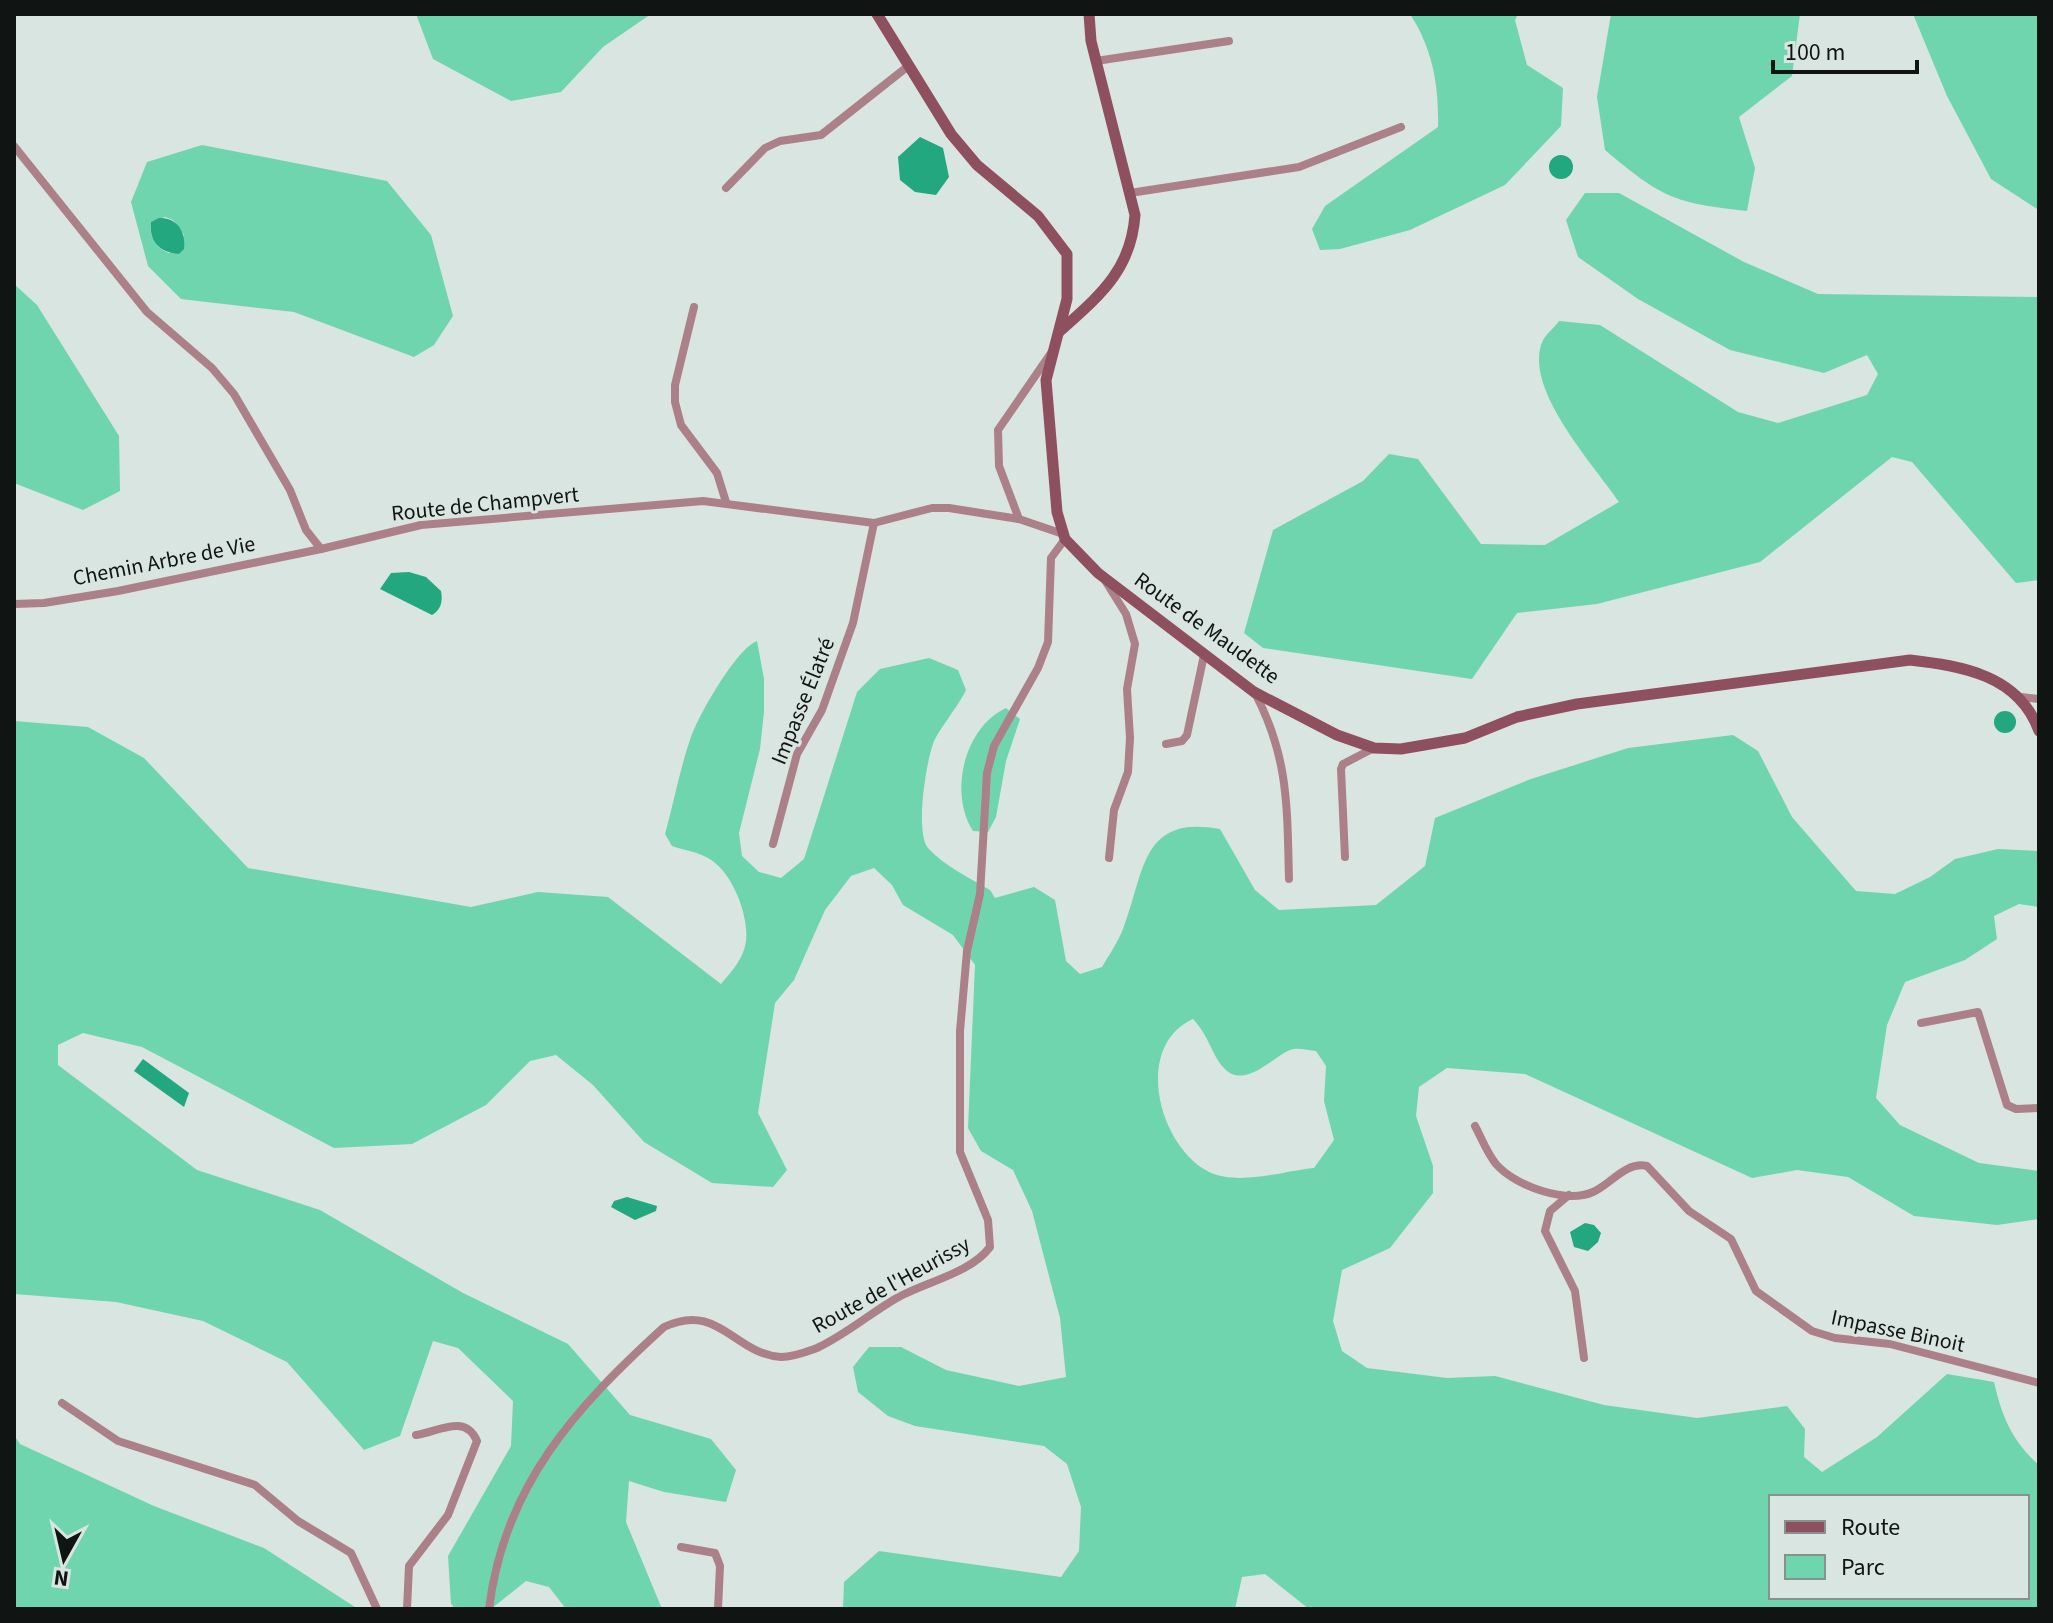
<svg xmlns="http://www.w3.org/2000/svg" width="2053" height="1623" font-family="'Source Sans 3',sans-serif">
<rect width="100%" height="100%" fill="#d9e5e0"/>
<!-- green -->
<g fill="#6fd5af" fill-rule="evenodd">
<polygon points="416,14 651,14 603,47 561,92 511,101 433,59"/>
<path d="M 1410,14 L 1518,14 L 1515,20 L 1527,65 L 1563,88 L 1561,126 L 1505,185 L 1410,230 L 1340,249 L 1320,250 L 1312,229 L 1325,206 L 1438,127 C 1439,87 1433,49 1410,14 Z"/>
<path d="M 1611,14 L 1800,14 L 1792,76 L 1739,117 L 1755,168 L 1747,211 C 1674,203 1662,198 1605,150 L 1597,97 Z"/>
<polygon points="1913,14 2039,14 2037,209 1991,179 1947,96"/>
<path d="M 202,145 L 387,181 L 431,235 L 453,316 L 434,345 L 414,357 L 294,312 L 181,299 L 148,266 L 131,202 L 147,162 ZM 165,217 L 173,220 L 184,235 L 169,253 C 155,247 149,238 151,222 Z"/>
<path d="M 1585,193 L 1619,193 L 1744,262 L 1818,294 L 2039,297 L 2039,580 L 2016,583 L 1912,462 L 1892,457 L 1760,562 L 1597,604 L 1517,613 L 1472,679 L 1263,648 L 1244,633 L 1273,530 L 1363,481 L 1389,454 L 1418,459 L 1481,544 L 1545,545 L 1619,502 C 1595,466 1521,387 1543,340 C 1547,333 1555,327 1559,321 L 1600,325 L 1738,412 L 1778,423 L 1867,395 L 1878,374 L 1867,355 L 1824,373 L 1730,350 L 1638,299 L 1578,257 L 1566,220 Z"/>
<polygon points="14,284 37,305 119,436 120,491 83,510 14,483"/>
<path d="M 757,641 L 764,679 L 764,712 L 760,749 L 739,833 L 742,856 L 759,872 L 781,878 L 804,859 L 857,692 L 880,669 L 929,658 L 958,670 L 966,690 C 958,707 938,730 933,744 C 926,763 915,832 928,848 C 944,866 970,878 990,890 L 995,898 L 1034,887 L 1055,900 L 1066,961 L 1080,974 L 1102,967 C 1109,955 1118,942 1123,929 C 1145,873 1140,814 1220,829 L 1255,890 L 1279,910 L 1376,905 L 1425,866 L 1435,818 L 1531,779 L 1628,748 L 1733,735 L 1758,751 L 1792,817 L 1856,891 L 1895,894 L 1930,877 L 1955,859 L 1998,849 L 2039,851 L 2039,907 L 2019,904 L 1994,916 L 1997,939 L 1965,960 L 1905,982 L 1887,1025 L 1876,1098 L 1900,1125 L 1979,1163 L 2039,1171 L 2039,1219 L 1997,1225 L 1914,1216 L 1848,1177 L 1797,1170 L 1752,1178 L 1525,1074 L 1447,1068 L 1419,1087 L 1416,1116 L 1433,1166 L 1433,1193 L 1390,1248 L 1342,1270 L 1333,1321 L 1342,1351 L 1367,1368 L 1447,1378 L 1495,1376 L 1604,1405 L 1697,1418 L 1787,1406 L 1805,1429 L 1804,1457 L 1822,1472 L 1877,1437 L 1947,1374 L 1994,1382 C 2002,1417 2012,1441 2039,1465 L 2039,1609 L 1309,1609 L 1265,1574 L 1242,1577 L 1235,1609 L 843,1609 L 844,1582 L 879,1551 L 1061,1577 L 1079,1551 L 1081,1507 L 1067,1464 L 1044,1446 L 915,1426 L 888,1416 L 858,1392 L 853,1367 L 869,1347 L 901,1347 L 946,1370 L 1019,1386 L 1066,1377 L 1060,1318 L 1032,1211 L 1013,1170 L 981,1151 L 968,1128 L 975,965 L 953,935 L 903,905 L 892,885 L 874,868 L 851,876 L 825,910 L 794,980 L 775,1003 L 758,1113 L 787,1170 L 773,1187 L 712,1183 L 644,1142 L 593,1085 L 556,1055 L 530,1061 L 486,1105 L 412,1144 L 334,1148 L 142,1047 L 83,1033 L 58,1045 L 58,1065 L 197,1170 L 320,1210 L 463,1293 L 568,1344 L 630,1415 L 711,1439 L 736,1470 L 726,1502 L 664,1492 L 629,1481 L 626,1522 L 662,1609 L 566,1609 L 549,1587 L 526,1581 L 491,1609 L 456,1609 L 451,1604 L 448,1556 L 511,1446 L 513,1401 L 458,1348 L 433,1341 L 400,1436 L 364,1450 L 287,1362 L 203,1321 L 116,1302 L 14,1294 L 14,721 L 88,727 L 144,758 L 248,868 L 471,907 L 538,892 L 608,897 L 721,984 C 732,971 744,958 746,941 C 749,915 732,871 708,858 C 698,852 683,850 672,846 L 665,834 C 674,802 680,768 691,737 C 699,715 736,649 757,641 ZM 1193,1019 C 1209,1036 1212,1055 1223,1067 C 1244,1091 1271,1058 1290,1050 C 1297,1047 1308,1050 1316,1051 L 1326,1066 L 1324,1101 L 1334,1140 L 1314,1168 C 1283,1171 1239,1186 1209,1172 C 1158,1146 1133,1046 1193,1019 ZM 1771,1497 L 2027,1497 L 2027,1597 L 1771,1597 Z"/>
<path d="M 1006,708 L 1020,719 L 1006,761 L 996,817 L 988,832 L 973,831 C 948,792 965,727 1006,708 Z"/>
<polygon points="14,1435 20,1444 154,1506 264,1548 358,1609 14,1609"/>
</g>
<!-- water -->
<g fill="#23a77f">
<polygon points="920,137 943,148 949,177 936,195 915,192 900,180 898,157"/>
<circle cx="1561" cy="167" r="12"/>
<path d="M 159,218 C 177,217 186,232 184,249 L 179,254 C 159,252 149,242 151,222 Z"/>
<path d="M 409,572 L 426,577 L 441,591 C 443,601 441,610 432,615 L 380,589 L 391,573 Z"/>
<circle cx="2005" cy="722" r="11"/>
<polygon points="143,1059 189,1093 184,1107 134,1071"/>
<polygon points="627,1197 657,1206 656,1211 635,1220 611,1207 614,1201"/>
<polygon points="1585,1223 1594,1225 1601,1233 1598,1242 1588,1251 1574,1247 1570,1232"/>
</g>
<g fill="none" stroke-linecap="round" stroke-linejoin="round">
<!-- street -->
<g stroke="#ac8089" stroke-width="8">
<polyline points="1096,61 1229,41"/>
<polyline points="14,146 147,312 212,368 234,394 290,490 306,530 321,549 421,525 703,501 874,523 932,508 949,508 1019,519 1063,534"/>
<polyline points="726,188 765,148 780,141 821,135 907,67"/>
<polyline points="1130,193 1299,167 1401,127"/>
<polyline points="694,307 675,385 675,402 681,425 717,473 726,502"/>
<polyline points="1019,519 999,466 998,430 1051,353"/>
<polyline points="1106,582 1126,614 1135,644 1127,689 1130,738 1128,772 1114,810 1109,858"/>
<polyline points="14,604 44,603 118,591 321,549"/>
<path d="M 1255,693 C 1289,758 1287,807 1289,879"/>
<polyline points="2021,697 2039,699"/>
<polyline points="1166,744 1182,741 1187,735 1204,655"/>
<polyline points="773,844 797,754 822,710 853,623 874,523"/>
<polyline points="1345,857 1341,769 1343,764 1374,748"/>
<polyline points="1921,1023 1978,1012 2007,1105 2016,1109 2039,1108"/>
<path d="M 1475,1126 C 1482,1139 1487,1153 1496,1164 C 1515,1186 1566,1204 1593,1192 C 1611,1184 1626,1161 1647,1166 L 1689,1211 L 1731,1239 L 1756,1291 L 1812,1331 L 1835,1338 L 1890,1344 L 2039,1383"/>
<polyline points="1569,1195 1550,1211 1545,1231 1575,1291 1584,1358"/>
<polyline points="62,1403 118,1441 255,1485 298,1521 351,1553 377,1609"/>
<polyline points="681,1547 715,1553 720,1566 718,1609"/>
<path d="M 407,1609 L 409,1566 L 448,1515 L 477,1441 C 465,1413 438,1432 416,1435"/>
<path d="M 489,1609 C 504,1485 576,1407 664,1327 C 718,1301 734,1354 781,1357 C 793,1357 806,1352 817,1348 C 845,1335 868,1315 895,1299 C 924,1282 970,1274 990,1247 L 988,1220 L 960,1152 L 960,1031 L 967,951 L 980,894 L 987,773 L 994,746 L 1038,668 L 1048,642 L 1051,558 L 1065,539"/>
</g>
<!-- secondary -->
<g stroke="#8e505f" stroke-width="11">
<path d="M 877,14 L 951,134 L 977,165 L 1038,216 L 1067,254 L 1067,299 L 1046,380 L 1057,512 L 1065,539 L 1098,573 L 1254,692 L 1337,735 L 1374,748 L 1401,749 L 1465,738 L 1517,717 L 1577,704 L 1910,660 C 1962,666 2019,675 2039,731"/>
<path d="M 1059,332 C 1099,296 1131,271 1135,215 L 1091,41 L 1089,14"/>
</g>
</g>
<g text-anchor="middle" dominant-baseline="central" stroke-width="6" stroke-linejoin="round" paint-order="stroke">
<!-- street labels -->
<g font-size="22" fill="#101412" stroke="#d9e5e0">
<text transform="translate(485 504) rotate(-6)">Route de Champvert</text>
<text transform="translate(164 561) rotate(-11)">Chemin Arbre de Vie</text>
<text transform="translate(1207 628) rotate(36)">Route de Maudette</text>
<text transform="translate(803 701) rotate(-68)">Impasse Élatré</text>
<text transform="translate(891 1285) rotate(-29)">Route de l'Heurissy</text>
<text transform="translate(1898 1331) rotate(12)">Impasse Binoit</text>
</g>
</g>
<!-- border -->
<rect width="2053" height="1623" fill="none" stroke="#101412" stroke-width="32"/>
<!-- legend -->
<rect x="1769" y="1495" width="260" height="104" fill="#d9e5e0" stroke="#89918e" stroke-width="2"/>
<rect x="1785" y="1521" width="40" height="12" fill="#8e505f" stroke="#89918e" stroke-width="2"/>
<text x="1841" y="1535" font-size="24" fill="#101412">Route</text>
<rect x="1785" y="1555" width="40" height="24" fill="#6fd5af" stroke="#89918e" stroke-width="2"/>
<text x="1841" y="1575" font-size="24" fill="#101412">Parc</text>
<!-- north arrow -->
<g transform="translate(64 1559) rotate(188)" stroke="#d9e5e0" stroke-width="6" paint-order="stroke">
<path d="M0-6L14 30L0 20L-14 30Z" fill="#101412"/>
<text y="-12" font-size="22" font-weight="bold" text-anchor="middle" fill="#101412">N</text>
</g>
<!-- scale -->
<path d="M1773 60v12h144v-12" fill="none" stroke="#101412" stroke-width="4"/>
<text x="1785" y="60" font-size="24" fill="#101412" stroke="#d9e5e0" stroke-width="6" paint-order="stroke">100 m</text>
</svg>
